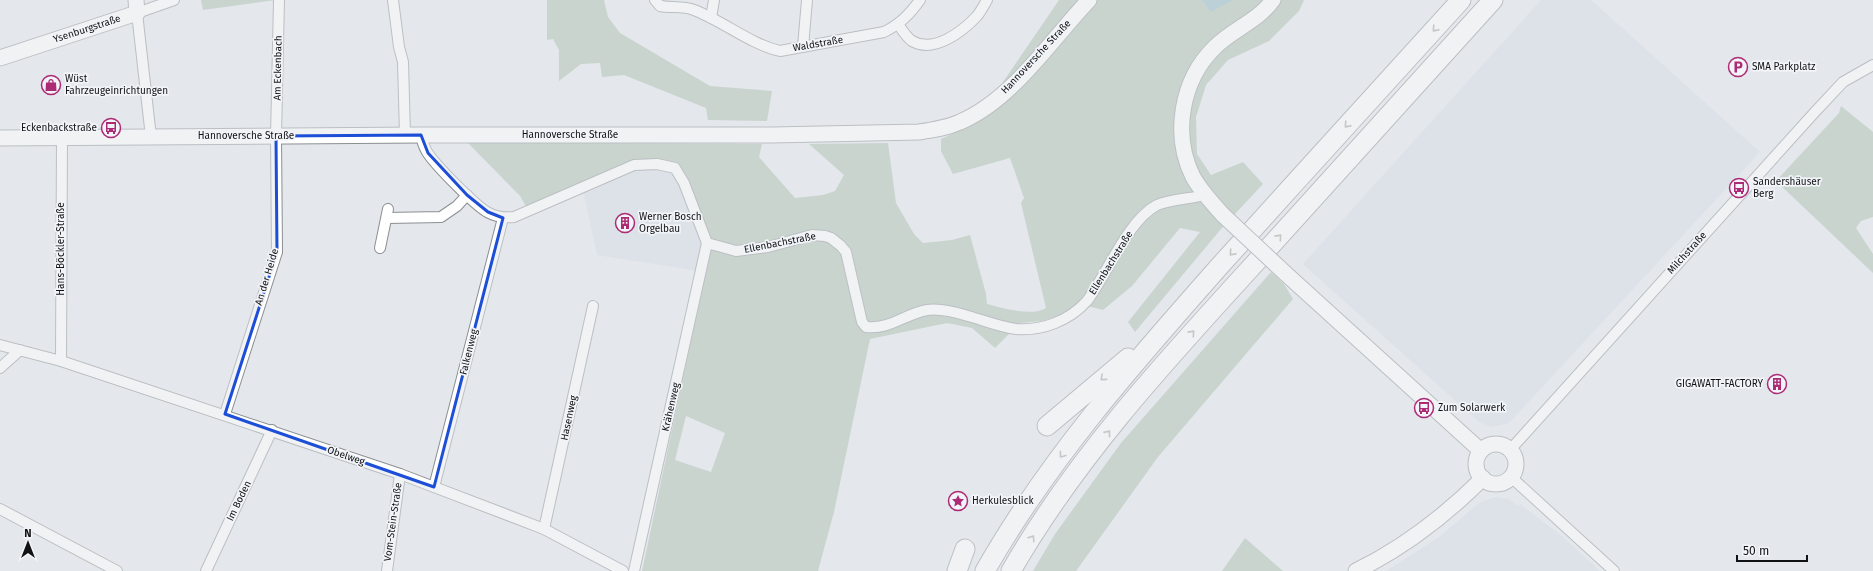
<svg xmlns="http://www.w3.org/2000/svg" width="1873" height="571" font-family="'Fira Sans',sans-serif">
<rect width="100%" height="100%" fill="#e4e7eb"/>
<!-- built -->
<g fill="#d4dce6">
<polygon points="1541,0 1591,0 1760,152 1509,423 1492,427 1479,422 1303,264"/>
<polygon points="634,161 679,165 708,233 705,272 597,255 582,184"/>
<polygon points="1495,497 1508,499 1518,506 1520,504 1562,536 1600,571 1386,571 1438,538 1479,503"/>
</g>
<!-- green -->
<g fill="#a9bdad" fill-rule="evenodd">
<polygon points="201,0 276,0 203,10"/>
<polygon points="547,0 604,0 608,17 620,33 710,86 772,91 767,121 708,120 706,108 624,75 602,77 600,63 581,64 559,81 559,50 553,39 547,40"/>
<path d="M 1059,0 L 1304,0 L 1299,11 L 1269,41 L 1228,60 L 1206,85 L 1196,117 L 1197,154 L 1211,175 L 1243,162 L 1263,184 L 1221,229 L 1135,332 L 1128,322 L 1200,232 L 1180,228 L 1132,286 L 1103,310 L 1080,304 L 1062,315 L 1042,321 L 1020,323 L 995,348 L 972,328 L 947,323 L 870,339 L 834,512 L 818,571 L 642,571 L 708,260 L 689,183 L 659,160 L 527,208 L 520,196 L 467,142 L 762,144 L 759,157 L 795,198 L 823,195 L 835,191 L 844,175 L 809,144 L 888,143 L 896,203 L 914,234 L 923,243 L 952,240 L 970,235 L 986,294 L 987,304 C 1002,308 1032,317 1046,308 L 1021,203 L 1024,198 L 1010,158 L 953,174 L 941,151 L 941,139 L 977,122 L 999,106 L 1001,85 ZM 686,416 L 725,433 L 711,472 L 675,460 Z"/>
<polygon points="1841,106 1873,132 1873,217 1861,221 1856,228 1873,254 1873,273 1776,181 1839,113"/>
<polygon points="1271,272 1284,284 1293,299 1158,457 1076,571 1033,571 1055,534 1121,443"/>
<polygon points="1245,538 1283,571 1222,571"/>
</g>
<!-- water -->
<polygon fill="#8bb3be" points="1202,0 1233,0 1211,12"/>
<g fill="none" stroke-linecap="round" stroke-linejoin="round">
<!-- street casing -->
<g stroke="#8c8f92" stroke-width="12">
<g id="street">
<polyline points="393,0 399,47 403,62 405,135"/>
<path d="M 655,0 L 660,6 C 671,8 683,6 694,10 C 723,21 750,44 780,51 L 884,32 C 900,24 909,15 920,0"/>
<polyline points="711,18 714,0"/>
<path d="M 898,24 C 902,30 906,37 912,41 C 934,54 963,31 977,16 C 981,11 984,5 987,0"/>
<polyline points="803,47 807,0"/>
<path d="M 421,135 C 422,141 424,147 427,152 C 436,166 474,204 487,212 C 496,217 505,218 514,217 L 634,165 L 657,164 L 675,168 L 684,183 L 707,243 L 736,251 L 768,247 L 812,235 L 825,236 L 831,238 L 841,246 L 846,252 L 862,322 L 866,327 C 889,330 905,314 927,310 C 940,308 955,312 968,316 C 983,320 1000,327 1016,329 C 1042,331 1069,321 1087,301 C 1107,274 1128,220 1157,205 C 1171,199 1190,199 1205,195"/>
<polyline points="151,137 137,13 174,0"/>
<polyline points="387,218 441,217 457,206 467,195"/>
<polyline points="380,248 388,209"/>
<polyline points="0,345 61,361 400,474 544,529 623,571"/>
<polyline points="61,361 62,137"/>
<polyline points="0,368 20,350"/>
<polyline points="225,414 277,252 276,136 279,0"/>
<polyline points="1510,450 1814,113 1843,82 1873,65"/>
<polyline points="1511,477 1614,571"/>
<polyline points="434,487 503,218"/>
<polyline points="0,509 117,571"/>
<polyline points="544,529 593,306"/>
<polyline points="206,571 272,430"/>
<polyline points="387,571 400,474"/>
<polyline points="634,571 707,243"/>
</g>
</g>
<!-- secondary casing -->
<g stroke="#8c8f92" stroke-width="17">
<g id="secondary">
<polyline points="0,58 137,13 136,0"/>
<path d="M 0,138 L 421,135 L 772,135 L 919,132 C 933,130 947,128 960,122 C 1012,100 1051,40 1089,0"/>
<path d="M 1223,215 C 1212,203 1201,191 1193,177 C 1172,135 1181,80 1215,47 C 1233,29 1258,21 1273,0"/>
<polyline points="1285,273 1481,451"/>
<circle cx="1496" cy="464" r="20"/>
<path d="M 1356,571 C 1403,548 1446,515 1483,478"/>
</g>
</g>
<!-- highway casing -->
<g stroke="#8c8f92" stroke-width="21">
<g id="highway">
<polyline points="1047,426 1128,358"/>
<polyline points="957,571 965,549"/>
<path d="M 985,571 C 1048,460 1133,364 1217,269 C 1298,179 1380,89 1461,0"/>
<path d="M 1011,571 C 1074,461 1161,366 1246,273 C 1328,182 1410,91 1493,0"/>
</g>
</g>
<!-- street -->
<use href="#street" stroke="#fff" stroke-width="10"/>
<!-- secondary -->
<use href="#secondary" stroke="#fff" stroke-width="15"/>
<!-- highway -->
<use href="#highway" stroke="#fff" stroke-width="19"/>
<!-- secondary-bridge casing -->
<g stroke="#8c8f92" stroke-width="17" stroke-linecap="butt">
<polyline id="secondary-bridge" points="1223,215 1285,273"/>
</g>
<!-- secondary-bridge -->
<use href="#secondary-bridge" stroke="#fff" stroke-width="15"/>
</g>
<!-- one-way arrows -->
<defs><path id="oneway-chevron" d="M-2-3.5L2.5 0L-2 3.5" fill="none" stroke-width="1.6" stroke-linecap="round" stroke-linejoin="round"/></defs>
<g stroke="#a0a0a1">
<use href="#oneway-chevron" transform="translate(1435 29) rotate(132)"/>
<use href="#oneway-chevron" transform="translate(1347 125) rotate(132)"/>
<use href="#oneway-chevron" transform="translate(1279 237) rotate(-48)"/>
<use href="#oneway-chevron" transform="translate(1232 253) rotate(132)"/>
<use href="#oneway-chevron" transform="translate(1192 333) rotate(-48)"/>
<use href="#oneway-chevron" transform="translate(1103 378) rotate(139)"/>
<use href="#oneway-chevron" transform="translate(1108 433) rotate(-51)"/>
<use href="#oneway-chevron" transform="translate(1062 455) rotate(127)"/>
<use href="#oneway-chevron" transform="translate(1032 538) rotate(-57)"/>
</g>
<!-- marked area -->
<path d="M0 0H1873V571H0ZM 421,135 L 428,153 L 467,195 L 488,212 L 503,218 L 434,487 L 225,414 L 277,252 L 276,136 Z" fill="#e4e7eb" fill-opacity=".55" fill-rule="evenodd"/>
<path fill="none" stroke="#1d4ed8" stroke-width="3" stroke-linejoin="round" d="M 421,135 L 428,153 L 467,195 L 488,212 L 503,218 L 434,487 L 225,414 L 277,252 L 276,136 Z"/>
<!-- icons -->
<defs>
<g id="parking-ring" transform="scale(1)"><circle r="9.5" fill="#f1f4f8" stroke="#ad2a74" stroke-width="1.5"/><path d="M-3.5-5.5H1a3.5 3.5 0 0 1 0 7H-1V5.5H-3.5ZM-1-3.4V-.6H.8a1.4 1.4 0 0 0 0-2.8Z" fill="#ad2a74"/></g>
<g id="shop-ring" transform="scale(1)"><circle r="9.5" fill="#f1f4f8" stroke="#ad2a74" stroke-width="1.5"/><path d="M-5-2.5h2.3a2.7 3.5 0 0 1 5.4 0H5L5.5 6h-11ZM-1.5-2.5h3a1.5 2.3 0 0 0-3 0Z" fill="#ad2a74"/></g>
<g id="bus-ring" transform="scale(1)"><circle r="9.5" fill="#f1f4f8" stroke="#ad2a74" stroke-width="1.5"/><path d="M-5-6H5V4H4V6H2V4H-2V6H-4V4H-5ZM-3.5-4V0h7V-4ZM-3.5 1.2v1.5H-2V1.2ZM2 1.2v1.5H3.5V1.2Z" fill="#ad2a74"/></g>
<g id="building-ring" transform="scale(1)"><circle r="9.5" fill="#f1f4f8" stroke="#ad2a74" stroke-width="1.5"/><path d="M-4-6H4V6H1V3H-1V6H-4ZM-2.5-4.3h1.7v1.8h-1.7ZM.8-4.3h1.7v1.8H.8ZM-2.5-1h1.7V.8h-1.7ZM.8-1h1.7V.8H.8Z" fill="#ad2a74"/></g>
<g id="sight-ring" transform="scale(1)"><circle r="9.5" fill="#f1f4f8" stroke="#ad2a74" stroke-width="1.5"/><path d="M0-6L1.8-2.2L6-1.7L2.9 1.2L3.7 5.4L0 3.3L-3.7 5.4L-2.9 1.2L-6-1.7L-1.8-2.2Z" fill="#ad2a74"/></g>
</defs>
<g fill-rule="evenodd">
<use href="#parking-ring" x="1738" y="67"/>
<use href="#shop-ring" x="51" y="85"/>
<use href="#bus-ring" x="111" y="128"/>
<use href="#bus-ring" x="1739" y="188"/>
<use href="#building-ring" x="625" y="223"/>
<use href="#building-ring" x="1777" y="384"/>
<use href="#bus-ring" x="1424" y="408"/>
<use href="#sight-ring" x="958" y="501"/>
</g>
<g text-anchor="middle" dominant-baseline="central" stroke-width="3.5" stroke-linejoin="round" paint-order="stroke">
<!-- street labels -->
<g font-size="10" fill="#111214" stroke="#f1f4f8">
<text transform="translate(87 29) rotate(-18)">Ysenburgstraße</text>
<text transform="translate(818 44) rotate(-10)">Waldstraße</text>
<text transform="translate(1036 57) rotate(-47)">Hannoversche Straße</text>
<text transform="translate(278 68) rotate(-89)">Am Eckenbach</text>
<text x="570" y="135">Hannoversche Straße</text>
<text x="246" y="136">Hannoversche Straße</text>
<text transform="translate(780 243) rotate(-11)">Ellenbachstraße</text>
<text transform="translate(61 249) rotate(-90)">Hans-Böckler-Straße</text>
<text transform="translate(1687 253) rotate(-48)">Milchstraße</text>
<text transform="translate(1111 263) rotate(-58)">Ellenbachstraße</text>
<text transform="translate(267 277) rotate(-73)">An der Heide</text>
<text transform="translate(469 352) rotate(-76)">Falkenweg</text>
<text transform="translate(671 407) rotate(-77)">Krähenweg</text>
<text transform="translate(569 418) rotate(-78)">Hasenweg</text>
<text transform="translate(346 456) rotate(19)">Obelweg</text>
<text transform="translate(239 501) rotate(-64)">Im Boden</text>
<text transform="translate(393 522) rotate(-82)">Vom-Stein-Straße</text>
</g>
<!-- poi labels -->
<g font-size="10" fill="#111214" stroke="#f1f4f8" text-anchor="start">
<text x="1752" y="67">SMA Parkplatz</text>
<text x="65" y="79">Wüst<tspan x="65" dy="12">Fahrzeugeinrichtungen</tspan></text>
<text x="97" y="128" text-anchor="end">Eckenbackstraße</text>
<text x="1753" y="182">Sandershäuser<tspan x="1753" dy="12">Berg</tspan></text>
<text x="639" y="217">Werner Bosch<tspan x="639" dy="12">Orgelbau</tspan></text>
<text x="1763" y="384" text-anchor="end">GIGAWATT-FACTORY</text>
<text x="1438" y="408">Zum Solarwerk</text>
<text x="972" y="501">Herkulesblick</text>
</g>
</g>
<!-- north arrow -->
<g transform="translate(28 543)" stroke="#f1f4f8" stroke-width="3" paint-order="stroke">
<path d="M0-3L7 15L0 10L-7 15Z" fill="#111214"/>
<text y="-6" font-size="11" font-weight="bold" text-anchor="middle" fill="#111214">N</text>
</g>
<!-- scale -->
<path d="M1737 555v6h70v-6" fill="none" stroke="#111214" stroke-width="2"/>
<text x="1743" y="555" font-size="12" fill="#111214" stroke="#f1f4f8" stroke-width="3" paint-order="stroke">50 m</text>
</svg>
